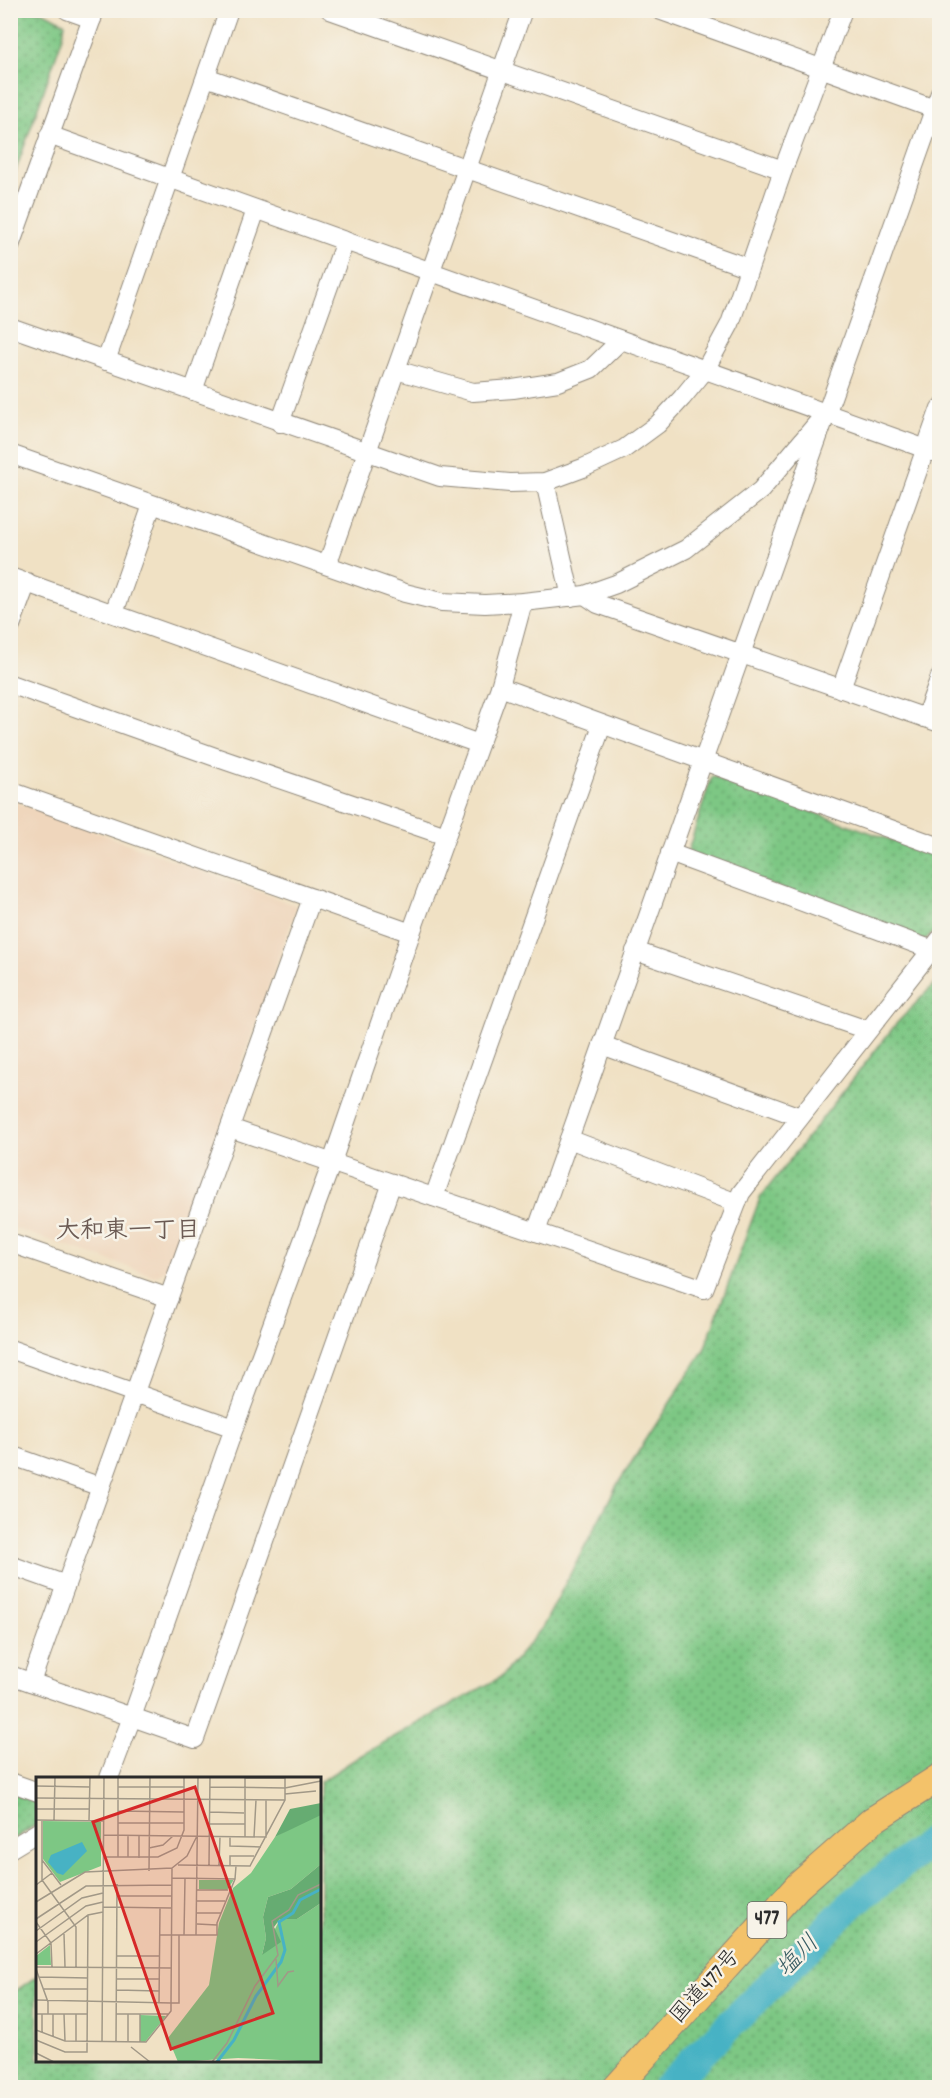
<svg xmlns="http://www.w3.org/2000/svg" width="950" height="2098" font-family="Dekko,'Klee One',sans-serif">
<defs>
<pattern id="green-dots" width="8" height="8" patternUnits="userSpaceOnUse" patternTransform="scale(1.5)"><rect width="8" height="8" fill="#7dc784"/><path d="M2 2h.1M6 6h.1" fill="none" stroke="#67a26c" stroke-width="1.8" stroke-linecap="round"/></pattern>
</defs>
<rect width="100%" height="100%" fill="#f7f3e8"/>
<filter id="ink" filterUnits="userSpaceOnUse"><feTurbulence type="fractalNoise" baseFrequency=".0167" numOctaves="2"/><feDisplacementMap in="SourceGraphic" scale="12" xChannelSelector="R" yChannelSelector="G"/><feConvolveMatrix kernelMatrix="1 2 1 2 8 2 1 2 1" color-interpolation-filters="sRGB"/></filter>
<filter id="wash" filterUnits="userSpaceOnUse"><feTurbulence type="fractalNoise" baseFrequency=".008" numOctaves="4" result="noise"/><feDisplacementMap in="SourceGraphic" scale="24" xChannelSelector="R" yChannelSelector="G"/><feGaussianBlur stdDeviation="1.35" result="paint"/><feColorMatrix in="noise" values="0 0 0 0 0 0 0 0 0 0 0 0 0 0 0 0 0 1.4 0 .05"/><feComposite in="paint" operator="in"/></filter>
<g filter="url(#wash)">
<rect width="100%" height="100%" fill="#f0e1c4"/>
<!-- built -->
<polygon fill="#efd6bc" points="10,800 297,906 170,1267 155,1276 11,1227"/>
<!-- green -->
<g fill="url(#green-dots)" stroke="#547958" stroke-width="1.5">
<polygon points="11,10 42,11 65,23 63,36 11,184"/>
<polygon points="712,776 939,857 939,928 923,941 687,854"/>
<polygon points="939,979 939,2087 11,2087 10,1995 37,1976 38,2060 320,2060 320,1782 360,1756 501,1677 542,1628 617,1485 704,1350 760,1198 896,1024"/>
<polygon points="11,1793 38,1803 37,1824 11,1841"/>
</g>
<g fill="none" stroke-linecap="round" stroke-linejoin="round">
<!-- river -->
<polyline stroke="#47b2c4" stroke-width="30" points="666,2088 855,1901 940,1835"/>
</g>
</g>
<g filter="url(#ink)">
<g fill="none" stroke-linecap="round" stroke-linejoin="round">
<!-- minor casing -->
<g stroke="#8e8678" stroke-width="20">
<g id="minor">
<polyline points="67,10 92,19"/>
<polyline points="330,10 783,170"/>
<polyline points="659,10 940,111"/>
<polyline points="206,77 749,268"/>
<polyline points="49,135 940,454"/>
<polyline points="10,246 95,10"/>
<polyline points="10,327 440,477 510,483 545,482 583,468 624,449 658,424 682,398 705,370 730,324 783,170 843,10"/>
<polyline points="106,361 229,10"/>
<polyline points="396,370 473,392 513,389 558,382 591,369 621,340"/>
<polyline points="193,391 256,210"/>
<polyline points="280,423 345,241"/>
<polyline points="10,454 405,593 442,602 485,604 523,602 585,595 616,584 686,549 761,490 819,421"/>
<polyline points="545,482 571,597"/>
<polyline points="327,565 523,10"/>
<polyline points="10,577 479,744"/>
<polyline points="585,595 598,604 940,723"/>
<polyline points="114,613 152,505"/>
<polyline points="10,628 27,582"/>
<polyline points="10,684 218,758 446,836"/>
<polyline points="500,687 940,847"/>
<polyline points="841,689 940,408"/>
<polyline points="925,718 940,677"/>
<polyline points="10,791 411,933"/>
<polyline points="670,853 930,949"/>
<polyline points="635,951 867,1030"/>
<polyline points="602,1045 800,1117"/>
<polyline points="230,1128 704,1289 741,1193 940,939"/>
<polyline points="569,1139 737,1203"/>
<polyline points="434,1197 602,725"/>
<polyline points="536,1232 940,93"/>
<polyline points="10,1243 169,1298"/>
<polyline points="10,1349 234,1428"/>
<polyline points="10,1455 101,1487"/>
<polyline points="10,1565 66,1585"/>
<polyline points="10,1675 132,1717 234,1428 332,1162 411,933 500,687 523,602"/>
<polyline points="31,1682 312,898"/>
<polyline points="109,1778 132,1717 195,1739 392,1183"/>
<polyline points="10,1782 38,1792"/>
<polyline points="10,1849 38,1832"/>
</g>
</g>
<!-- highway casing -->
<g stroke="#8e8678" stroke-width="29">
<polyline id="highway" points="616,2088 798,1886 873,1820 940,1777"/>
</g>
<!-- minor -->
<use href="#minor" stroke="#fff" stroke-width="18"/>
<!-- highway -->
<use href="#highway" stroke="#f3c26a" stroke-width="27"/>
</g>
</g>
<g text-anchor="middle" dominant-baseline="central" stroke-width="5" stroke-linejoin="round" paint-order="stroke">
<!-- shield labels -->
<rect fill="#f7f3e8" stroke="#686764" stroke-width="1.5" x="747.5" y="1902" width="39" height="36" rx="4.5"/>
<g font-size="21" font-weight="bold" fill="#2b2b2b">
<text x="767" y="1920">477</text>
</g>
<!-- street labels -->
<g font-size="22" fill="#2b2b2b" stroke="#f7f3e8">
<text transform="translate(706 1987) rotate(-48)">国道477号</text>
</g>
<!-- neighbourhood labels -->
<g font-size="24" font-weight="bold" fill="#6c5b54" stroke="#f7f3e8">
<text x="128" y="1232">大和東一丁目</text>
</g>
<!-- water labels -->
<g font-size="24" font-style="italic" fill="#355a61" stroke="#f7f3e8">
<text transform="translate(799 1957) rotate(-45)">塩川</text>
</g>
</g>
<!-- overview -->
<g transform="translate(36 1777)">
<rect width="285" height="285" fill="#f0e1c4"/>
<path d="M 282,37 L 285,38 L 285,87 L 255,112 L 232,120 L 227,140 L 230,161 L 226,178 L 244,142 L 261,142 L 285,126 L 285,285 L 202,281 L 142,285 L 132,261 L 173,208 L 183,146 L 197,111 L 215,96 L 239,60 ZM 7,44 L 65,45 L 65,89 L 24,105 L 7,82 ZM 163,103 L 197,103 L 197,104 L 191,113 L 163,112 ZM 14,168 L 15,188 L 0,188 L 0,179 ZM 104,238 L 130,239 L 109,265 L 104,265 Z" fill="#7dc784"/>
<path d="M 285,26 L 285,38 L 239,60 L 254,32 ZM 285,87 L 285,126 L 261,142 L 244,142 L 238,150 L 245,165 L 226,178 L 230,161 L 227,140 L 232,120 L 255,112 Z" fill="#66ac72"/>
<path d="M 46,65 L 51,74 L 27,98 L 21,96 L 12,85 L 15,78 Z" fill="#47b2c4"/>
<path fill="none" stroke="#47b2c4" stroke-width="3" d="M 181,285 L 198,263 L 220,219 L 245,185 L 249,173 L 243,145 L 257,136 L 264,123 L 285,112"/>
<path fill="none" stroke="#a19887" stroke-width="1.5" d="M 209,0 L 209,60M 209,1 L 249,1M 0,9 L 54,10M 82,10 L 148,10M 174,10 L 249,11 L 285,4M 249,17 L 280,14M 0,21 L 249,23M 0,32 L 53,32M 82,34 L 148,35M 174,35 L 208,36M 0,43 L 68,44M 18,43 L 19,0M 53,44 L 54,0M 82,46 L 148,46M 173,47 L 209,47M 67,58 L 230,60 L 230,23M 194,60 L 194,69 L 225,70M 218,60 L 220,23M 113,71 L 127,68 L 137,59M 67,80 L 122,80 L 141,71 L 148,53 L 148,0M 82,80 L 82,0M 92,80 L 92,58M 103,81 L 103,59M 6,83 L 6,43M 142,88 L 214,89 L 249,23 L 249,0M 173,88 L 174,0M 183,88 L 184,60M 194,89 L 194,79 L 218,79M 113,94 L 114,0M 16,96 L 6,83 L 6,103 L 40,150 L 40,190M 136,101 L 199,102M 0,108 L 16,96 L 25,108M 161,113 L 192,113M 81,119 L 136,119M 161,124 L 189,124M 0,125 L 49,95 L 136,91 L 151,79 L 161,59M 67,130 L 136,131M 161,136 L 185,136M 0,142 L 50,109 L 136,108M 0,145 L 15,166 L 16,190M 161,147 L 181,148M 0,154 L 46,121 L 67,116M 28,157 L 29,190M 124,158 L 181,158 L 181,146 L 199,102 L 200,89M 148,158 L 149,101M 160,158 L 162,0M 0,165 L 50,129 L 67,125M 0,177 L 52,138 L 67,135M 81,179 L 123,179M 240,182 L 242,209 L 252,195 L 258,194M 0,190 L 135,191M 0,192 L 12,225 L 12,237M 3,200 L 52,201M 81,202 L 123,202M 8,212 L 51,212M 81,213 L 123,214M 0,223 L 135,226 L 136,91M 123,226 L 124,131M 0,237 L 51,237M 6,237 L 6,256M 28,237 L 29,264M 40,237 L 40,264M 80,237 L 133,237M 0,253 L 29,264 L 110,265 L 135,234 L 135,226 L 143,226 L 143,158M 17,260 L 17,237M 0,263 L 29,275 L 51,275 L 52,138M 66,265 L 68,0M 80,265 L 81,107M 92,265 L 92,237M 104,265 L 104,237M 95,270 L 114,285M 0,276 L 18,285M 176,285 L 191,266 L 219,209 L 242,178 L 236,144 L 253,133 L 262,118 L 285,107"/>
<path fill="#d62828" fill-opacity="0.15" stroke="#d62828" stroke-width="3" d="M 159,10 L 237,236 L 135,272 L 57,45 Z"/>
<rect width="285" height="285" fill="none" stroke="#2b2b2b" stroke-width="3"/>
</g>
<!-- margin -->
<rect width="950" height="2098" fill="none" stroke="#f7f3e8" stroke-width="36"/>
</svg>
